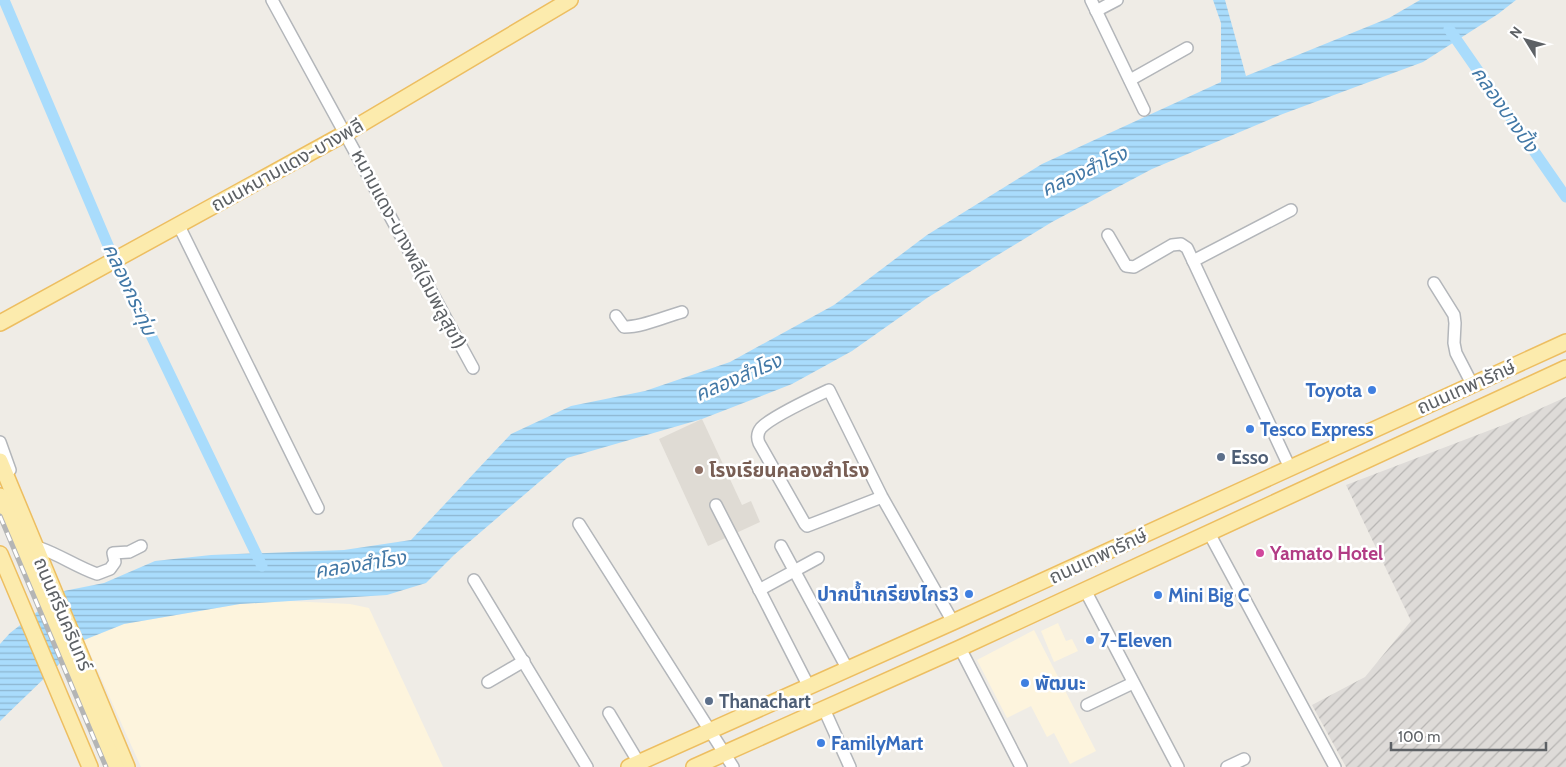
<svg xmlns="http://www.w3.org/2000/svg" width="1566" height="767" font-family="Cabin,'Noto Sans Thai',sans-serif">
<defs>
<pattern id="industrial-furrows" width="10" height="10" patternUnits="userSpaceOnUse" patternTransform="scale(1.25)"><rect width="10" height="10" fill="#dedbd8"/><path d="M-1 1l2-2M0 10L10 0M9 11l2-2" fill="none" stroke="#b7b5b3"/></pattern>
<pattern id="water-rules" width="6" height="5" patternUnits="userSpaceOnUse" patternTransform="scale(1.25)"><rect width="6" height="5" fill="#a9dcfc"/><path d="M0 2.5h6" fill="none" stroke="#8db6d0"/></pattern>
</defs>
<rect width="100%" height="100%" fill="#efece6"/>
<!-- commercial -->
<g fill="#fdf4dd">
<polygon points="288,601 350,604 369,608 443,767 141,767 84,640 124,624 240,604"/>
<polygon points="1058,623 1066,641 1072,639 1078,651 1054,662 1041,631"/>
<polygon points="1034,630 1096,751 1070,764 1054,733 1047,737 1031,706 1007,718 977,660"/>
</g>
<!-- industrial -->
<polygon fill="url(#industrial-furrows)" points="1566,397 1566,767 1346,767 1312,705 1365,677 1411,621 1346,485 1506,424"/>
<!-- education -->
<polygon fill="#dfdbd4" points="702,419 742,505 751,501 760,522 708,546 659,439"/>
<!-- water -->
<polygon fill="url(#water-rules)" points="1213,0 1225,0 1246,76 1389,18 1420,0 1516,0 1498,14 1423,62 1280,115 1152,169 1052,222 927,298 852,351 792,384 702,419 567,458 454,555 426,583 387,595 240,604 124,624 84,640 0,721 0,644 10,633 64,591 104,583 155,561 211,555 344,550 411,540 511,434 571,406 645,391 730,362 834,305 927,235 1042,164 1221,82 1221,23"/>
<g fill="none" stroke-linecap="round" stroke-linejoin="round">
<!-- canal -->
<g stroke="#a9dcfc" stroke-width="11">
<polyline points="4,0 110,250 262,566"/>
<polyline points="1449,29 1566,197"/>
</g>
<!-- minor casing -->
<g stroke="#b3b6ba" stroke-width="14">
<g id="minor">
<polyline points="272,0 473,368"/>
<polyline points="1091,0 1144,110"/>
<polyline points="1096,11 1117,0"/>
<polyline points="1130,80 1187,48"/>
<polyline points="179,226 318,508"/>
<polyline points="1108,235 1126,266 1134,267 1172,245 1181,244 1187,248 1290,468"/>
<polyline points="1193,261 1291,210"/>
<polyline points="1434,283 1454,315 1455,323 1454,343 1456,353 1472,384"/>
<path d="M 616,316 L 624,327 C 643,327 664,317 682,312"/>
<polyline points="0,442 10,470"/>
<path d="M 882,497 L 807,526 L 805,524 L 759,443 C 757,438 757,433 761,428 C 771,417 814,397 829,390 L 882,497 L 953,622"/>
<polyline points="716,505 809,687"/>
<polyline points="579,524 733,767"/>
<polyline points="1209,533 1335,767"/>
<polyline points="781,546 848,670"/>
<path d="M 40,548 C 60,555 77,567 97,574 L 110,569 L 115,562 L 113,553 L 129,552 L 141,546"/>
<polyline points="474,580 587,767"/>
<polyline points="759,590 818,558"/>
<polyline points="1085,590 1178,767"/>
<polyline points="960,648 1021,767"/>
<polyline points="488,682 524,661"/>
<polyline points="1087,705 1133,683"/>
<polyline points="824,709 850,767"/>
<polyline points="609,713 639,763"/>
<polyline points="1227,767 1244,759"/>
</g>
</g>
<!-- major casing -->
<g stroke="#edbe61" stroke-width="18">
<g id="major">
<polyline points="0,323 346,133 570,0"/>
<polyline points="0,461 127,767"/>
<polyline points="0,496 116,767"/>
<polyline points="0,554 90,767"/>
<polyline points="629,767 953,622 1566,342"/>
<polyline points="694,767 960,648 1566,368"/>
</g>
</g>
<!-- minor -->
<use href="#minor" stroke="#fff" stroke-width="11"/>
<!-- major -->
<use href="#major" stroke="#fcebad" stroke-width="15"/>
<!-- rail casing -->
<g stroke="#b4b5b5" stroke-width="5">
<polyline id="rail" points="0,516 106,767"/>
</g>
<!-- rail -->
<use href="#rail" stroke="#fff" stroke-width="3" stroke-dasharray="9" stroke-linecap="butt"/>
</g>
<!-- markers -->
<g fill="#3f7fe0" stroke="#fff" stroke-width="2">
<circle cx="1372" cy="390" r="5"/>
<circle cx="1250" cy="429" r="5"/>
<circle cx="969" cy="594" r="5"/>
<circle cx="1158" cy="595" r="5"/>
<circle cx="1090" cy="640" r="5"/>
<circle cx="1025" cy="683" r="5"/>
<circle cx="821" cy="743" r="5"/>
</g>
<g fill="#5c6f8a" stroke="#fff" stroke-width="2">
<circle cx="1221" cy="457" r="5"/>
<circle cx="709" cy="701" r="5"/>
</g>
<circle fill="#8d6e63" stroke="#fff" stroke-width="2" cx="699" cy="470" r="5"/>
<circle fill="#d1479c" stroke="#fff" stroke-width="2" cx="1260" cy="553" r="5"/>
<g text-anchor="middle" dominant-baseline="central" stroke-width="5" stroke-linejoin="round" paint-order="stroke">
<!-- street labels -->
<g font-size="19" fill="#5d6165" stroke="#fff">
<text transform="translate(287 165) rotate(-29)">ถนนหนามแดง-บางพลี</text>
<text transform="translate(409 249) rotate(62)">หนามแดง-บางพลี(ฉิมพลูสุข1)</text>
<text transform="translate(1466 387) rotate(-24)">ถนนเทพารักษ์</text>
<text transform="translate(1098 556) rotate(-25)">ถนนเทพารักษ์</text>
<text transform="translate(63 614) rotate(67)">ถนนศรีนครินทร์</text>
</g>
<!-- shop labels -->
<g font-size="19" font-weight="bold" fill="#366cbe" stroke="#fff" text-anchor="start">
<text x="1362" y="390" text-anchor="end">Toyota</text>
<text x="1260" y="429">Tesco Express</text>
<text x="959" y="594" text-anchor="end">ปากน้ำเกรียงไกร3</text>
<text x="1168" y="595">Mini Big C</text>
<text x="1100" y="640">7-Eleven</text>
<text x="1035" y="683">พัฒนะ</text>
<text x="831" y="743">FamilyMart</text>
</g>
<!-- service labels -->
<g font-size="19" font-weight="bold" fill="#4e5e75" stroke="#fff" text-anchor="start">
<text x="1231" y="457">Esso</text>
<text x="719" y="701">Thanachart</text>
</g>
<!-- education labels -->
<g font-size="19" font-weight="bold" fill="#785e54" stroke="#fff" text-anchor="start">
<text x="709" y="470">โรงเรียนคลองสำโรง</text>
</g>
<!-- hotel labels -->
<g font-size="19" font-weight="bold" fill="#b23c85" stroke="#fff" text-anchor="start">
<text x="1270" y="553">Yamato Hotel</text>
</g>
<!-- water labels -->
<g font-size="20" font-style="italic" fill="#4278a6" stroke="#fff">
<text transform="translate(1505 109) rotate(55)">คลองบางปิ้ง</text>
<text transform="translate(1084 171) rotate(-25)">คลองสำโรง</text>
<text transform="translate(130 289) rotate(65)">คลองกระทุ่ม</text>
<text transform="translate(738 377) rotate(-23)">คลองสำโรง</text>
<text transform="translate(360 564) rotate(-9)">คลองสำโรง</text>
</g>
</g>
<!-- north arrow -->
<g transform="translate(1526 40) rotate(307)" stroke="#ffffff" stroke-width="4" paint-order="stroke">
<path d="M0-4L9 19L0 12L-9 19Z" fill="#5d6165"/>
<text y="-8" font-size="14" font-weight="bold" text-anchor="middle" fill="#5d6165">N</text>
</g>
<!-- scale -->
<path d="M1391 742v8h155v-8" fill="none" stroke="#5d6165" stroke-width="2.5"/>
<text x="1398" y="742" font-size="15" fill="#5d6165" stroke="#ffffff" stroke-width="4" paint-order="stroke">100 m</text>
</svg>
